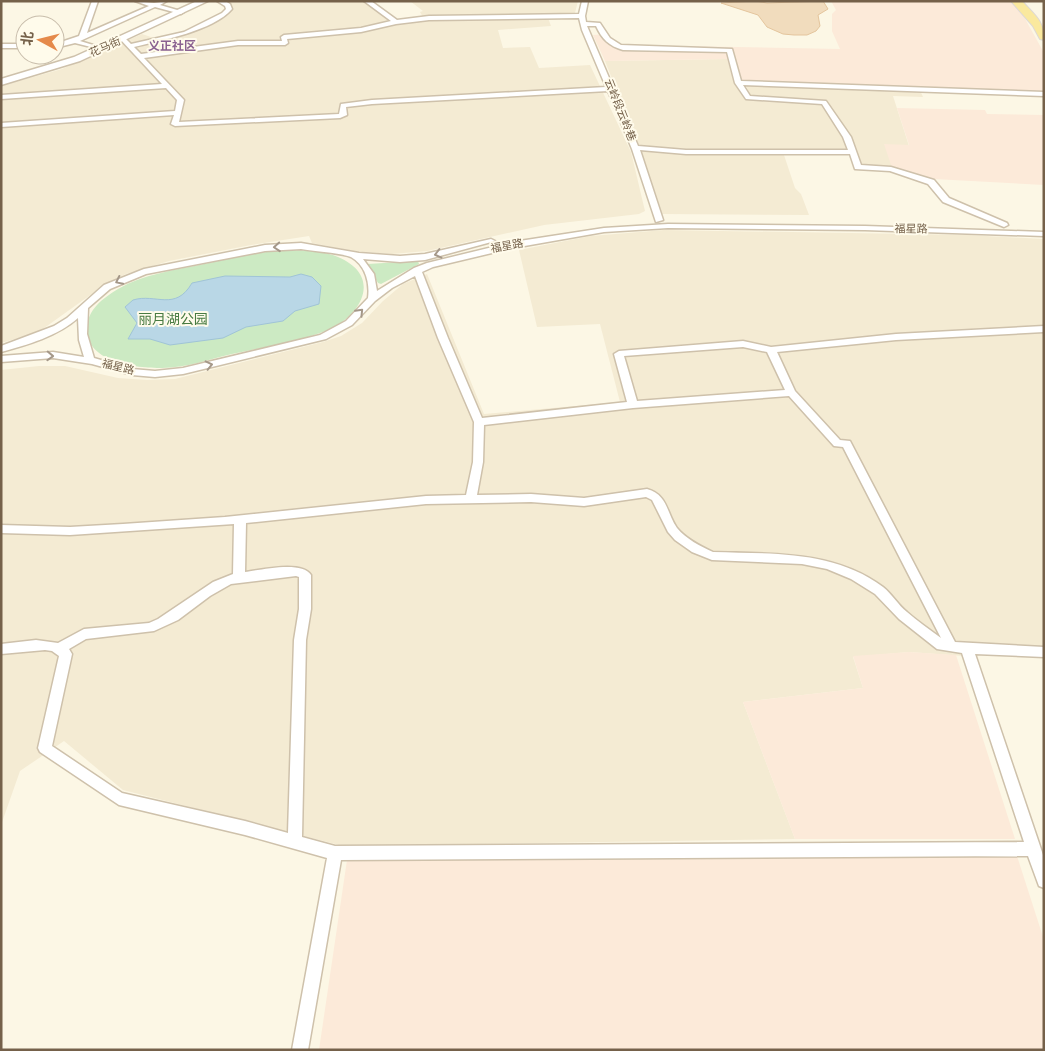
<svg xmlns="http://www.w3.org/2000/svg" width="1045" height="1051" font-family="Signika,'Noto Sans SC',sans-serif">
<rect width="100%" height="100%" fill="#fcf7e5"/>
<!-- residential -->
<g fill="#f4ebd3">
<polygon points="225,1 363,1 394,23 424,19 420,12 423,11 410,1 578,1 574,17 548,18 551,26 498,30 503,48 530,47 539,68 590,65 631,152 645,211 639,214 544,225 427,251 392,254 353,251 312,243 309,236 251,245 169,261 126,274 107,283 47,326 36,333 1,343 1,86 62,69 142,34 157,39 183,32 231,7"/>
<polygon points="728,59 734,82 743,96 750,96 746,85 920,90 923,97 893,96 909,146 890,172 857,170 851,153 783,152 795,188 801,194 809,215 662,214 643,157 605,61"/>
<polygon points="664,230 968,235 1044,239 1044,647 961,644 964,656 909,652 853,657 863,688 743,702 795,839 343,846 123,790 64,741 20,771 1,825 1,370 39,366 65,366 118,378 147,380 175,379 323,342 341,336 362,323 383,301 403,284 427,274 484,414 620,402 600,324 537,327 519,250 591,236"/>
</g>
<!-- commercial -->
<g fill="#fcead9">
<polygon points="831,1 1011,1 1023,15 1044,53 1044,92 734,82 727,59 605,61 593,35 607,34 612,43 623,45 840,49 832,31 832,14 836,10"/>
<polygon points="897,108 985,110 987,114 1044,115 1044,185 934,179 892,168 884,144 909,145"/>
<polygon points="909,652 956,655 1015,839 795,839 743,702 863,688 853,656"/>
<polygon points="1017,856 1044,940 1044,1050 319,1050 347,860"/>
</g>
<!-- green -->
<g fill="#cceac3">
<path d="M 275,251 C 295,250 319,249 338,257 C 383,276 362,315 328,330 C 298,342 264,347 232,354 C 210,359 185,368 162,368 C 136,368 87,363 87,329 C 87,310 103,298 118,289 C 144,274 175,270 204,264 C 228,259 251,253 275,251 Z"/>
<polygon points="418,261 419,264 381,284 378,283 367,264"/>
</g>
<!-- water -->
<path fill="#b9d7e6" stroke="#a0c4d7" d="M 301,274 L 312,277 L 321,286 L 319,304 L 295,311 L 283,321 L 246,327 L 223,338 L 170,345 L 150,339 L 128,339 L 137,323 L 125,307 L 133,300 C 156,293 175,312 192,283 L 225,276 L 290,277 Z"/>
<!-- building -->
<polygon fill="#f1dcbd" stroke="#e4c59d" points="755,1 767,3 823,1 828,9 818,15 820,26 816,31 807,35 794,35 783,34 767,27 758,15 721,3"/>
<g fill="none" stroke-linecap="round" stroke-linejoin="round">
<!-- minor casing -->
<g stroke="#cec1ab" stroke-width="3">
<g id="minor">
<polygon points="92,1 98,1 87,33 149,6 135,1 154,3 167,1 160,5 184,12 181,14 155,7 80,41 103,48 103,50 75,43 55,48 55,44 79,36"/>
<path d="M 217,1 L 225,1 L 230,4 L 232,9 C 213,31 162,40 134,47 L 141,54 L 238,41 L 282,41 L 281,37 L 284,35 L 361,28 L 391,21 L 364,1 L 371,1 L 397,20 L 429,16 L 579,14 L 582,1 L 588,1 L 585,16 L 586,22 L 600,23 L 610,38 L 621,45 L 732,49 L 741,81 L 1044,92 L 1044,96 L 743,85 L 750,96 L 826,101 L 851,137 L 861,165 L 891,167 L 934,180 L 949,198 L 1007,223 L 1008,225 L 1004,227 L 943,202 L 928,184 L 890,171 L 855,169 L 850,154 L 686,154 L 640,150 L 663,220 L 656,222 L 632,149 L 608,91 L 372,104 L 346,107 L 347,115 L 340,118 L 175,126 L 171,124 L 174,115 L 1,127 L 1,123 L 175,111 L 177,100 L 166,88 L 1,99 L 1,95 L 162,84 L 120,39 L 125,38 L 131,44 L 184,32 L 222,13 L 226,9 L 225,6 ZM 579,18 L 582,30 L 606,87 L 372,100 L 341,104 L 339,114 L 179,122 L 184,100 L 144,58 L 238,45 L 285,45 L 288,43 L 287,39 L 361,32 L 396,24 L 429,20 ZM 587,26 L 596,26 C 602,39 609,46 623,50 L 727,52 L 735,83 L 746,99 L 822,104 L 843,137 L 848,150 L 686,150 L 638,146 Z"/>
<rect x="1" y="44" width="24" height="4"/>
<path d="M 668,224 L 865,226 L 1044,232 L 1044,236 L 865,230 L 668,228 L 604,232 L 513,248 L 433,267 L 422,272 L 448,338 L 482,418 L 627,402 L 614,354 L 619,351 L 743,341 L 771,347 L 896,334 L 1044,326 L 1044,332 L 896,340 L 777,352 L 795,391 L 840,440 L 850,441 L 955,642 L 1044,647 L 1044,657 L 975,654 L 1044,858 L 1044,888 L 1039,886 L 1028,856 L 341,860 L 308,1050 L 292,1050 L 327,858 L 245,835 L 119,805 L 40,752 L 38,748 L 59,656 L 52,651 L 45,650 L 1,654 L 1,644 L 36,640 L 58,643 L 84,629 L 149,623 L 158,619 L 213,582 L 233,574 L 234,524 L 70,535 L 1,533 L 1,525 L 70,527 L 123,524 L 225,517 L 426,496 L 466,495 L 473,462 L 474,422 L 438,338 L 415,276 L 392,288 L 375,301 L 352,325 L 326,339 L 183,374 L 155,377 L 132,375 L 92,364 L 53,358 L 1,362 L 1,356 L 53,352 L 84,357 L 79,340 L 78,318 C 58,336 27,345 1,352 L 1,346 L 54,326 L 67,318 L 104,285 L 144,269 L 265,245 L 301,243 L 359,253 L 400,256 L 425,254 L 491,239 L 495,241 L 425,260 L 400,262 L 363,259 L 374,274 L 377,291 L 414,268 L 427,263 L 513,242 L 604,228 ZM 301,249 C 313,251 341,253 351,257 C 366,265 370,284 368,298 L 346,321 L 320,335 L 183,368 L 155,371 L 132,369 L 94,358 L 87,334 L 88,308 L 110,289 L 146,274 L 265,251 ZM 743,347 L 767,352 L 785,390 L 637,401 L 624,356 ZM 789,396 L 834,446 L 843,447 L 941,638 C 929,629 917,621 907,612 C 898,605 892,594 883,587 C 834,550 771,554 713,552 C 700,546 686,539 677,528 C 666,512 668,495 647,489 L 584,498 L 531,494 L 477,495 L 483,462 L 484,425 L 633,408 ZM 646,497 L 652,500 L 668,532 L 675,540 L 692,552 L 712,560 L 802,564 L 827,569 L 851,579 L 875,594 L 899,619 L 937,649 L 962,653 L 1024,842 L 335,846 L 302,837 L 306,640 L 311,609 L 311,575 C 302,560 261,570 245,572 L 246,523 L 426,504 L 531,502 L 584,506 ZM 296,576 L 299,577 L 299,609 L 294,640 L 288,833 L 245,821 L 122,793 L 52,746 L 72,654 L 69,649 L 86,639 L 154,631 L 178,620 L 210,596 L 231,584 Z"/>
</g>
</g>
<!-- tertiary casing -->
<g stroke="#cec1ab" stroke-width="3">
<polygon id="tertiary" points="197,1 208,1 80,61 1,85 1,79 74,57"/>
</g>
<!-- primary casing -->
<g stroke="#ded9d4" stroke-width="2">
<path id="primary" d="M 1011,1 L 1022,1 C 1034,15 1044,20 1044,40 L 1040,39 L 1033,26 Z"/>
</g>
<!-- minor -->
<use href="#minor" fill="#fff" fill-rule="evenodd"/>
<!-- tertiary -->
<use href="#tertiary" fill="#fff" fill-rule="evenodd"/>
<!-- primary -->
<use href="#primary" fill="#fae99e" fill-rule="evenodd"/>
</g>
<!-- one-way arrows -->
<defs><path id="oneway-chevron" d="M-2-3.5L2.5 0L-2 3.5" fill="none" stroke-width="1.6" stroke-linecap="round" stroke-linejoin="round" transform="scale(1.25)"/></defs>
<g stroke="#a59889">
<use href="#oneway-chevron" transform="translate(277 247) rotate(176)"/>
<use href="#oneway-chevron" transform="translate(438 254) rotate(166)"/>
<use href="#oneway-chevron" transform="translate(119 281) rotate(154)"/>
<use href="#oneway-chevron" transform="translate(360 312) rotate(-46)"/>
<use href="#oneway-chevron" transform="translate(50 356) rotate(2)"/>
<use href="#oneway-chevron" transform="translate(209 365) rotate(-13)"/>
</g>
<g text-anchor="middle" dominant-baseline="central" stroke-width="4" stroke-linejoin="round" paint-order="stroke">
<!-- far-street labels -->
<g font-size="11" fill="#75614a" stroke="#fffbeb">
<text transform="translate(105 47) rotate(-24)">花马街</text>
<text transform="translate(620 110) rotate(68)">云岭段云岭巷</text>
<text transform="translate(911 229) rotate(1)">福星路</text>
<text transform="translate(507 246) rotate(-11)">福星路</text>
<text transform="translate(118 367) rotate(14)">福星路</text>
</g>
<!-- far-neighbourhood labels -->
<g font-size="12" font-weight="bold" fill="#8b6291" stroke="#fffbeb">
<text x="172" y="46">义正社区</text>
</g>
<!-- park labels -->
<g font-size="14" fill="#487b42" stroke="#fffbeb">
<text x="173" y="319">丽月湖公园</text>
</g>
</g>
<!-- border -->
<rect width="1045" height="1051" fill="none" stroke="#75614a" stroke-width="5"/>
<!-- north arrow -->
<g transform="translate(40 40) rotate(277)"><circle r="24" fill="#fffbeb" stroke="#c8bdab"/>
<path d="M0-4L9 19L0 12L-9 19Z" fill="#e58a4b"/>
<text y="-8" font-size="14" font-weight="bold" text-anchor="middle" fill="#75614a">北</text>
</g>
</svg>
